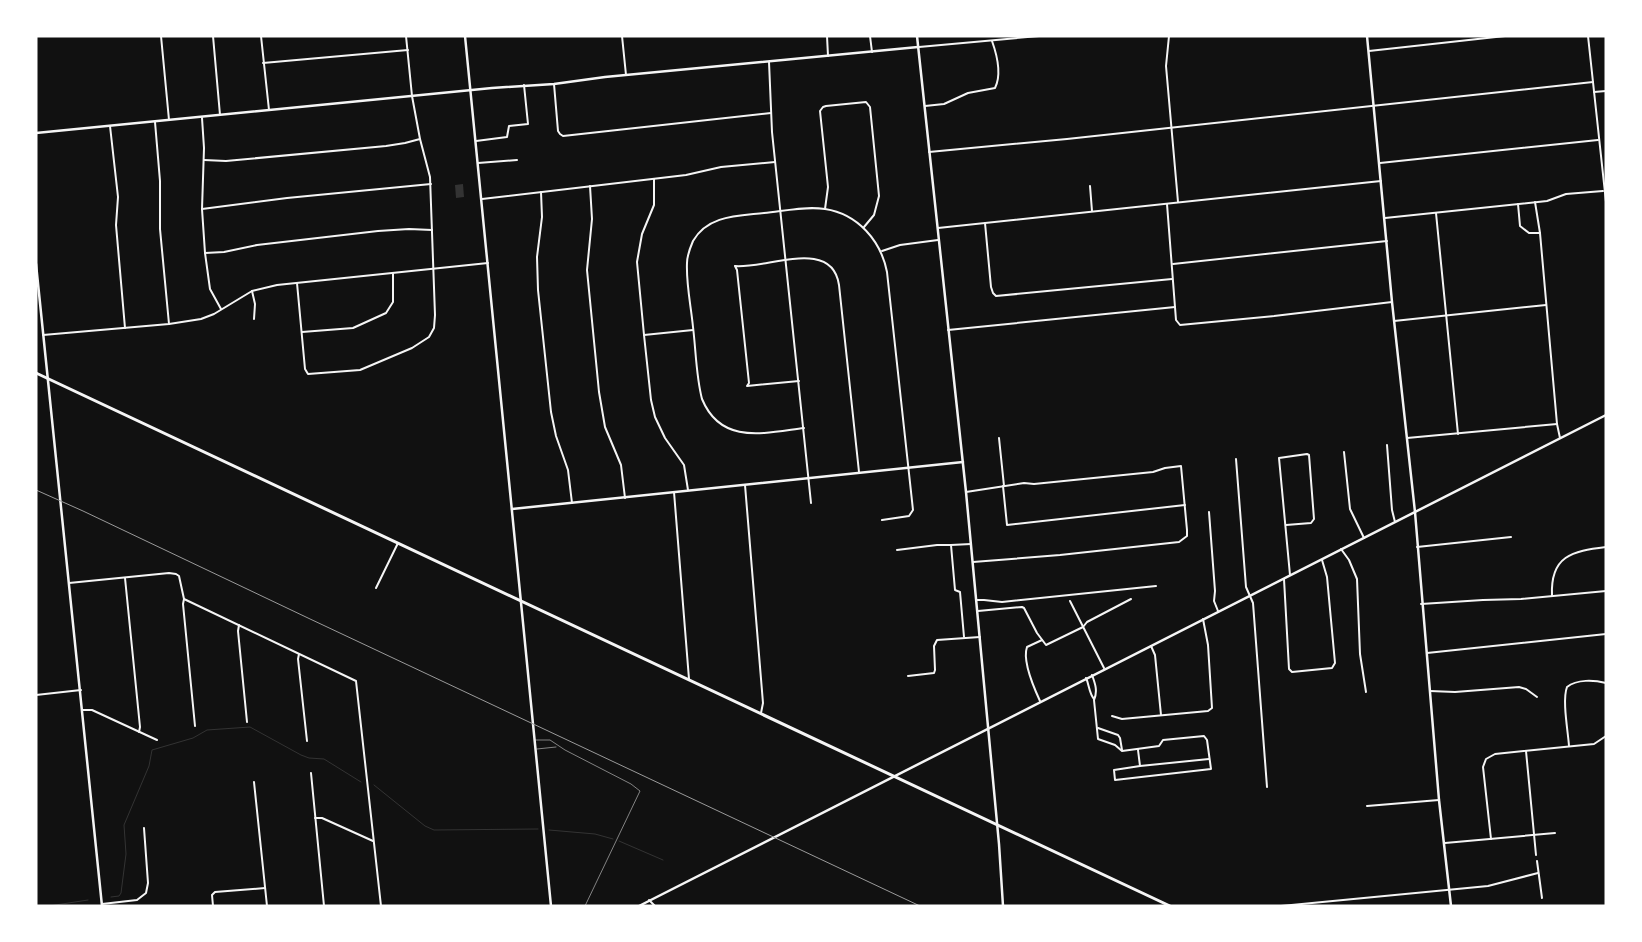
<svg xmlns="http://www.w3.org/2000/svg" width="1642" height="942" font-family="'Sofia Sans Condensed',sans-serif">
<rect width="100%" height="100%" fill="#111"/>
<!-- water -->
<polygon fill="#333" points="463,184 464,197 456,198 455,185"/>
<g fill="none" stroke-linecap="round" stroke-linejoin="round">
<!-- stream -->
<g stroke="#333" stroke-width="1">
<polyline points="374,785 425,826 434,830 538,829"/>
<polyline points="549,830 595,834 613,839"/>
<polyline points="619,841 663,860"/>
<polyline points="111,897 119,896 121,893 126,854 124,825 149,766 152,750 193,738 207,730 250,727 301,755 309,758 324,759 361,782"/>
<polyline points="49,906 88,900"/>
</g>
<!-- service -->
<g stroke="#f5f5f5" stroke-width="0.5">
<polyline points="535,740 550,740 565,750 631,784 640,791 585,906"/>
<polyline points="537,749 556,747"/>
</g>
<!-- minor -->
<g stroke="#f5f5f5" stroke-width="2">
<polyline points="161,36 169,120"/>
<polyline points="213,36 220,115"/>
<polyline points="261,36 269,110"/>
<polyline points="622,36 626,75"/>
<polyline points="827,36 828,56"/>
<polyline points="870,36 872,52"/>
<polyline points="1169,36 1166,66 1178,202"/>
<polyline points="1588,36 1606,202"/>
<polyline points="919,47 1039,36"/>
<polyline points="1369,51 1505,36"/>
<polyline points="769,62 772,132 811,503"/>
<polyline points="263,63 408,50"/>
<polyline points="554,84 558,131 560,134 563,136 771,113"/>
<polyline points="1594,92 1606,91"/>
<path d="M 925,106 L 944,104 L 968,93 L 995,88 C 1002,74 997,55 992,41"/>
<polyline points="202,118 204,148 202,209 205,253 210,289 221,309"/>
<polyline points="155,122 160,181 160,229 169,324"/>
<polyline points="110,126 118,197 116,225 125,328"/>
<polyline points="476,141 507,137 509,126 528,124 524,85"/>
<polyline points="929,152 1067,139 1593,82"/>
<polyline points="204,160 226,161 386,146 405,143 420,139"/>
<polyline points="478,163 517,160"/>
<polyline points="1380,163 1598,140"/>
<polyline points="654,179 654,205 642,234 637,262 644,335 651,400 655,417 665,438 684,465 688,490"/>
<polyline points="590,186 592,219 587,270 599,392 605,427 621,465 625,498"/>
<polyline points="1090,186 1092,211"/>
<polyline points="541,192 542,217 537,257 538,290 551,412 556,436 568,470 572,503"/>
<polyline points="482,199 686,175 721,167 775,162"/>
<polyline points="1535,202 1540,233 1557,424 1560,438"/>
<polyline points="1167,204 1176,320 1180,325 1274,316 1392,302"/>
<polyline points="1518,204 1520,226 1529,233 1540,233"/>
<polyline points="202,209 287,198 431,184"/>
<polyline points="825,209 828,187 820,111 823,107 826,106 866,102 870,107 879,196 874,215 864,227"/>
<polyline points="1436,213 1458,434"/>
<polyline points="1385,218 1547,201 1566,194 1603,191"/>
<polyline points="985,223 991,287 993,293 996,296 1172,279"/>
<polyline points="938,228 1381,181"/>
<polyline points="882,251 900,245 938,240"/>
<polyline points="205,253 224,252 257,245 378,231 409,229 432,230"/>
<polyline points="1173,264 1387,241"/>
<polyline points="297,283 305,369 308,374 360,370 412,348 429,337 434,328 435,315 430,177 420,139 412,96 406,36"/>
<polyline points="252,291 255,304 254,319"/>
<polyline points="1394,321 1546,305"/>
<polyline points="948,330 1175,307"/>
<polyline points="302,332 353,328 386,313 393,302 393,274"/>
<polyline points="43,335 169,324 201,319 214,314 252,291 277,285 488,263"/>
<polyline points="644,335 693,330"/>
<path d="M 799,381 L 747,386 L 749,383 L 737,270 L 735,266 C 767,269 832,237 839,285 L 859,472"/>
<path d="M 804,428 C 764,433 721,445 702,399 C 696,376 696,351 693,327 C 691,306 686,284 687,263 C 687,255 690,248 693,241 C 708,215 738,216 764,213 C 784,211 805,206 825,209 C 858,214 881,241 887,272 L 913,510 L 909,516 L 882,520"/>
<polyline points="999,438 1004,486"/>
<polyline points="1407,438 1557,424"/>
<polyline points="1387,445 1392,510 1395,522"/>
<polyline points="1344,452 1350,509 1364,538"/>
<polyline points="1236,459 1246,587 1253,603 1267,787"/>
<polyline points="745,485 763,703 761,713"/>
<polyline points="1003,486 1007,525 1185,505"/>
<polyline points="674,492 689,679"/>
<polyline points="966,492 1024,483 1034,484 1153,472 1165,468 1181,466 1187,530 1187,536 1179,542 1060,555 973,562"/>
<polyline points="1209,512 1215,591 1214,601 1218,611"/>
<polyline points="1286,525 1311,523 1314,519 1309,455 1307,454 1279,458 1290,575"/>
<polyline points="951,545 955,590 960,592 964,637"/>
<polyline points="1417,547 1511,537"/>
<polyline points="1341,549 1349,560 1357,579 1360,654 1366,692"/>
<polyline points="897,550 937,545 951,545 971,544"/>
<polyline points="125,578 140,727 139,732"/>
<polyline points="1284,579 1289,669 1292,672 1332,668 1335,663 1327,577 1322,560"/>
<polyline points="69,583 169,573 176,574 179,576 184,599 183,604 195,726"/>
<polyline points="376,588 398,543"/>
<path d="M 1552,596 C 1550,556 1572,551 1606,547"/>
<polyline points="184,599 356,681 381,906"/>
<polyline points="976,600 984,600 1002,602 1156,586"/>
<polyline points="1070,601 1104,668"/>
<polyline points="1421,604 1483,600 1521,599 1606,591"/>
<polyline points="978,611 1022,607 1024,608 1037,633 1046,645 1083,627 1087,622 1131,599"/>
<polyline points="239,625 238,631 247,722"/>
<polyline points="1151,646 1155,655 1161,715"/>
<polyline points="1427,653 1606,634"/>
<polyline points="299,654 298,659 307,741"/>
<path d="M 1092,675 C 1095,683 1098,691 1094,700 L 1098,739 L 1115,745 L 1122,751 L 1159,746 L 1163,740 L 1204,736 L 1207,740 L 1211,769 L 1115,780 L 1114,770 L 1140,766 L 1138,750"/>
<polyline points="908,676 934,673 935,670 934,646 937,640 980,637"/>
<path d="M 1086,678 C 1089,684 1089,693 1094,699"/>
<polyline points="1430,691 1455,692 1519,687 1526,689 1537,697"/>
<polyline points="36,695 81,690"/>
<path d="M 1040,701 C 1034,688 1022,661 1027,647 L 1042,640"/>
<polyline points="83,710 92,710 157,740"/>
<polyline points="1112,716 1122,719 1208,711 1212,708 1208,645 1203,619"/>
<polyline points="1098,728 1118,735 1120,738 1122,750"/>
<path d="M 1569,746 C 1568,731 1562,700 1567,687 C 1577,679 1594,680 1606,683"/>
<polyline points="1526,751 1536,855"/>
<polyline points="1140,766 1209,759"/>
<polyline points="311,773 324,906"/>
<polyline points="254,782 267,906"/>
<polyline points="1367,806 1439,800"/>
<polyline points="315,818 322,818 373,841"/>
<polyline points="1491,839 1483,767 1486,759 1495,754 1594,744 1606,736"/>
<polyline points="1445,843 1555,833"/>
<polyline points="1537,861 1542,898"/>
<polyline points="649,900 655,906"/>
<polyline points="102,904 137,900 146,893 148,883 144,828"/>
<polyline points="213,906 212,895 215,892 265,888"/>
<polyline points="1281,906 1488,886 1538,873"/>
</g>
<!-- tertiary -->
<g stroke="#f5f5f5" stroke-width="2.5">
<polyline points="465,36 551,906"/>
<polyline points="1367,36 1392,302 1415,512 1439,800 1451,906"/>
<polyline points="36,133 492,88 554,84 605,77 918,47"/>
<polyline points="512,509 963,462"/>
</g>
<!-- secondary -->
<g stroke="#f5f5f5" stroke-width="2.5">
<polyline points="917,36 966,492 999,844 1003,906"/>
<polyline points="36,264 102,906"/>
<polyline points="639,906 1606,415"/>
</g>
<!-- primary -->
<polyline stroke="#f5f5f5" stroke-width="3" points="36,373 1170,906"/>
<!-- rail -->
<polyline stroke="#9a9a9a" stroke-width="1" points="36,490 83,511 308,618 920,906"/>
</g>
<!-- border -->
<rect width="1642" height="942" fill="none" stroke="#ffffff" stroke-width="75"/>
</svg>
